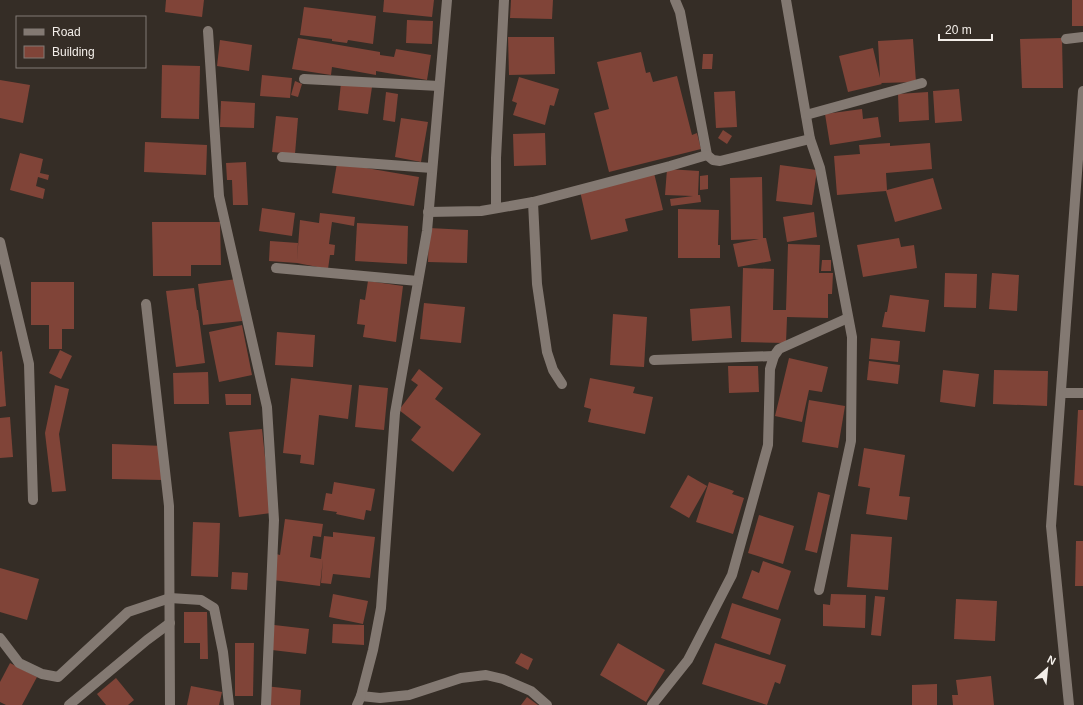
<svg xmlns="http://www.w3.org/2000/svg" width="1083" height="705" font-family="Arial,sans-serif">
<rect width="100%" height="100%" fill="#352d26"/>
<!-- building -->
<g fill="#804438">
<polygon points="166,0 204,0 202,17 165,12"/>
<polygon points="384,0 434,0 432,17 383,12"/>
<polygon points="511,0 553,0 552,19 510,18"/>
<rect x="1072" y="0" width="11" height="26"/>
<polygon points="304,7 376,16 373,44 348,40 347,43 332,41 332,39 300,35"/>
<polygon points="407,20 433,21 432,44 406,43"/>
<polygon points="508,37 554,37 555,74 509,75"/>
<polygon points="298,38 380,52 380,55 394,57 396,49 431,55 427,80 376,71 376,75 332,67 331,75 292,69"/>
<polygon points="1062,38 1063,88 1022,88 1020,39"/>
<polygon points="913,39 916,82 881,83 882,84 848,92 839,56 873,48 880,78 878,41"/>
<polygon points="220,40 252,45 249,71 217,66"/>
<polygon points="641,52 646,73 650,72 653,82 677,76 692,135 697,133 701,149 609,172 594,113 609,109 597,62"/>
<polygon points="703,54 713,54 712,69 702,69"/>
<polygon points="162,65 200,66 199,119 161,118"/>
<polygon points="262,75 292,78 290,98 260,96"/>
<polygon points="519,77 559,89 554,106 550,105 545,125 513,115 517,103 512,101"/>
<polygon points="0,80 30,85 23,123 0,118"/>
<polygon points="295,81 302,84 298,97 291,95"/>
<polygon points="341,83 372,87 368,114 338,110"/>
<polygon points="959,89 962,121 935,123 933,91"/>
<polygon points="735,91 737,127 716,128 714,92"/>
<polygon points="386,92 398,94 395,122 383,120"/>
<polygon points="928,92 929,120 899,122 898,94"/>
<polygon points="221,101 255,103 254,128 220,127"/>
<polygon points="862,109 863,119 878,117 881,137 830,145 825,114"/>
<polygon points="276,116 298,118 295,154 272,152"/>
<polygon points="401,118 428,122 421,162 395,157"/>
<polygon points="723,130 732,136 727,144 718,138"/>
<polygon points="545,133 546,165 514,166 513,134"/>
<polygon points="145,142 207,145 206,175 144,172"/>
<polygon points="890,143 890,146 930,143 932,169 886,173 887,190 933,178 942,209 895,222 886,191 837,195 834,156 860,154 859,145"/>
<polygon points="20,153 43,159 40,173 49,175 48,180 38,177 36,186 45,189 43,199 10,190"/>
<polygon points="246,162 248,205 233,205 232,180 227,180 226,163"/>
<polygon points="337,163 419,177 414,206 332,193"/>
<polygon points="780,165 817,170 812,205 776,201"/>
<polygon points="667,169 699,171 698,195 700,195 701,202 671,206 670,199 693,196 665,195"/>
<polygon points="654,173 663,210 625,219 628,231 591,240 580,191"/>
<polygon points="708,175 708,189 700,190 700,176"/>
<polygon points="762,177 763,238 766,238 771,261 738,267 733,244 759,239 731,240 730,178"/>
<polygon points="262,208 295,213 292,236 259,231"/>
<polygon points="678,209 719,210 718,245 720,245 720,258 678,258"/>
<polygon points="814,212 817,237 787,242 783,217"/>
<polygon points="320,213 355,217 354,226 332,222 329,244 335,245 334,255 330,255 328,269 297,263 269,261 270,241 298,243 297,260 300,220 319,223"/>
<polygon points="152,222 220,222 221,265 191,265 191,276 153,276"/>
<polygon points="357,223 408,226 407,264 355,261"/>
<polygon points="429,228 468,230 467,263 428,262"/>
<polygon points="899,238 901,247 914,245 917,268 863,277 857,245"/>
<polygon points="788,244 820,245 819,273 833,273 832,294 828,294 828,318 787,317 786,343 741,342 743,268 774,269 773,310 786,310"/>
<polygon points="822,260 831,260 831,271 821,271"/>
<polygon points="945,273 977,274 976,308 944,307"/>
<polygon points="992,273 1019,275 1017,311 989,309"/>
<polygon points="237,279 242,321 203,325 198,284"/>
<polygon points="368,281 403,286 396,342 363,337 365,325 357,324 360,299 365,300"/>
<polygon points="31,282 74,282 74,329 62,329 62,349 49,349 49,325 31,325"/>
<polygon points="194,288 197,310 198,310 205,363 176,367 166,291"/>
<polygon points="890,295 929,300 925,332 882,327 885,312 887,312"/>
<polygon points="424,303 465,307 461,343 420,339"/>
<polygon points="730,306 732,338 692,341 690,309"/>
<polygon points="613,314 647,317 644,367 610,365"/>
<polygon points="242,325 252,375 219,382 209,332"/>
<polygon points="277,332 315,335 313,367 275,365"/>
<polygon points="871,338 900,341 898,362 869,359"/>
<polygon points="60,350 72,356 61,379 49,373"/>
<polygon points="2,351 6,406 0,407 0,352"/>
<polygon points="789,358 828,367 822,392 809,390 802,422 775,416"/>
<polygon points="869,361 900,365 898,384 867,380"/>
<polygon points="728,366 758,366 759,392 729,393"/>
<polygon points="419,369 443,388 435,399 481,434 453,472 411,440 421,427 399,410 418,385 411,380"/>
<polygon points="943,370 979,374 975,407 940,402"/>
<polygon points="994,370 1048,371 1047,406 993,404"/>
<polygon points="208,372 209,404 174,404 173,373"/>
<polygon points="291,378 352,385 348,419 319,415 314,465 300,463 301,455 283,453"/>
<polygon points="590,378 635,387 633,393 653,397 645,434 588,422 591,409 584,407"/>
<polygon points="55,385 69,389 59,434 66,491 52,492 45,433"/>
<polygon points="359,385 388,388 384,430 355,427"/>
<polygon points="225,394 251,394 251,405 226,405"/>
<polygon points="809,400 845,406 838,448 802,442"/>
<polygon points="1078,410 1083,410 1083,486 1074,485"/>
<polygon points="10,417 13,457 0,458 0,418"/>
<polygon points="262,429 271,513 239,517 229,432"/>
<polygon points="112,444 164,446 163,480 112,479"/>
<polygon points="864,448 905,455 899,496 910,497 907,520 866,514 870,488 858,486"/>
<polygon points="688,475 707,486 689,518 670,507"/>
<polygon points="334,482 375,489 371,511 366,510 364,520 336,514 337,512 323,510 326,493 332,494"/>
<polygon points="709,482 734,491 732,494 744,498 733,534 696,522"/>
<polygon points="818,492 830,495 817,553 805,550"/>
<polygon points="759,515 794,526 783,564 748,553"/>
<polygon points="285,519 323,524 321,537 313,536 310,557 321,559 324,536 333,537 333,532 375,537 370,578 333,574 331,584 321,583 323,559 320,586 273,580 276,554 280,555"/>
<polygon points="193,522 220,523 218,577 191,576"/>
<polygon points="851,534 892,537 888,590 847,587"/>
<polygon points="1076,541 1083,541 1083,586 1075,586"/>
<polygon points="763,561 791,571 778,610 742,598 752,570 759,573"/>
<polygon points="0,568 39,579 27,620 0,612"/>
<polygon points="232,572 248,573 247,590 231,589"/>
<polygon points="333,594 368,601 363,624 329,617"/>
<polygon points="831,594 866,595 865,628 823,626 823,604 830,605"/>
<polygon points="875,596 885,597 881,636 871,635"/>
<polygon points="956,599 997,601 995,641 954,639"/>
<polygon points="732,603 781,619 770,655 721,638"/>
<polygon points="184,612 207,612 208,659 200,659 200,643 184,643"/>
<polygon points="333,624 364,625 364,645 332,643"/>
<polygon points="274,625 309,629 306,654 272,650"/>
<polygon points="235,643 254,643 253,696 235,696"/>
<polygon points="618,643 665,670 646,702 600,675"/>
<polygon points="715,643 786,665 780,684 775,682 767,705 702,684"/>
<polygon points="521,653 533,659 528,670 515,663"/>
<polygon points="10,663 37,677 22,705 6,705 0,702 0,682"/>
<polygon points="991,676 994,705 953,705 952,695 958,695 956,680"/>
<polygon points="116,678 134,700 128,705 106,705 97,694"/>
<polygon points="937,684 937,705 912,705 912,685"/>
<polygon points="191,686 222,692 219,705 187,705"/>
<polygon points="265,686 301,690 300,705 263,705"/>
<polygon points="527,697 538,705 521,705"/>
</g>
<g fill="none" stroke-linecap="round" stroke-linejoin="round">
<!-- minor -->
<g stroke="#837972" stroke-width="10">
<polyline points="447,0 427,231 395,413 381,608 373,650 361,696 380,698 409,695 461,678 486,675 503,679 531,691 547,705"/>
<polyline points="675,0 680,12 707,155 713,160 720,161 810,139"/>
<polyline points="786,0 810,139 820,168 852,337 851,441 819,590"/>
<polyline points="208,31 219,196 267,407 274,520 266,705"/>
<polyline points="1066,39 1083,37"/>
<polyline points="304,79 439,86"/>
<polyline points="806,115 922,83"/>
<polyline points="282,157 432,168"/>
<polyline points="533,202 537,284 547,352 553,370 562,384"/>
<polyline points="496,208 496,158 504,0"/>
<polyline points="428,212 481,211 533,202 670,166 707,155"/>
<polyline points="0,242 29,364 33,500"/>
<polyline points="276,268 418,281"/>
<polyline points="146,304 169,506 170,705"/>
<polyline points="654,360 774,356"/>
<polyline points="1061,393 1083,393"/>
<polyline points="0,638 19,663 42,674 58,677 128,612 170,598 201,600 214,608 223,652 229,705"/>
<polyline points="69,705 147,640 170,623"/>
<polyline points="357,705 361,696"/>
<polyline points="652,705 688,660 732,575 768,445 770,369 774,356 779,349 848,318"/>
<polyline points="1069,705 1051,526 1083,91"/>
</g>
</g>
<!-- legend -->
<rect x="16" y="16" width="130" height="52" fill="#352d26" stroke="#817a74"/>
<rect x="24" y="29" width="20" height="6" fill="#837972" stroke="#817a74"/>
<text x="52" y="36" font-size="12" fill="#f3eee9">Road</text>
<rect x="24" y="46" width="20" height="12" fill="#804438" stroke="#817a74"/>
<text x="52" y="56" font-size="12" fill="#f3eee9">Building</text>
<!-- north arrow -->
<g transform="translate(1047 669) rotate(27)" stroke="#352d26" stroke-width="3" paint-order="stroke">
<path d="M0-3L7 15L0 10L-7 15Z" fill="#f3eee9"/>
<text y="-6" font-size="11" font-weight="bold" text-anchor="middle" fill="#f3eee9">N</text>
</g>
<!-- scale -->
<path d="M939 34v6h53v-6" fill="none" stroke="#f3eee9" stroke-width="2"/>
<text x="945" y="34" font-size="12" fill="#f3eee9" stroke="#352d26" stroke-width="3" paint-order="stroke">20 m</text>
</svg>
